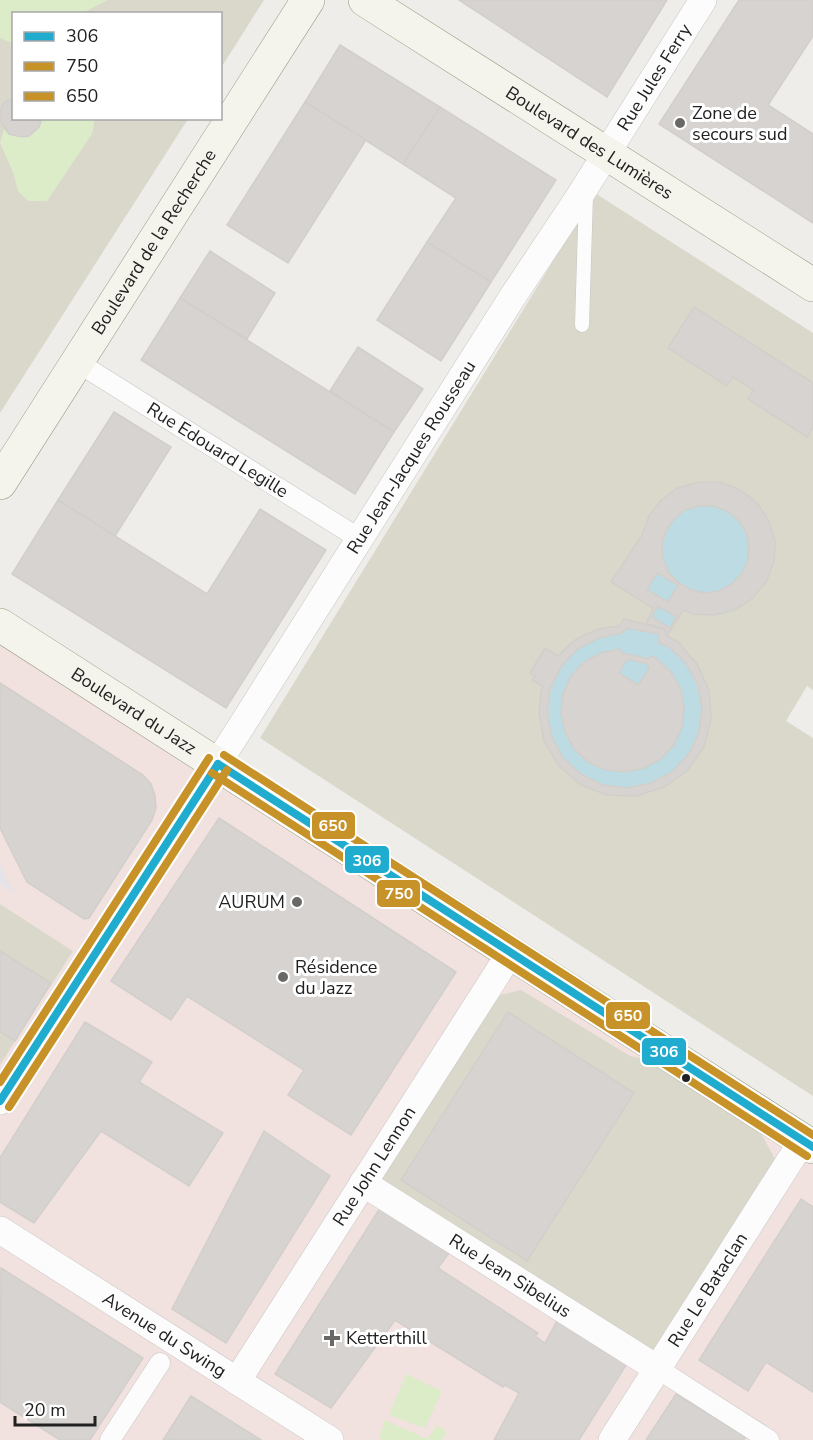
<svg xmlns="http://www.w3.org/2000/svg" width="813" height="1440" font-family="'Nunito Sans',sans-serif">
<rect width="100%" height="100%" fill="#efede9"/>
<!-- commercial -->
<polygon fill="#f1e1df" points="0,625 813,1147 813,1440 0,1440 0,1065 73,951 0,904"/>
<!-- construction -->
<g fill="#d9d8cb">
<polygon points="0,0 264,0 221,68 220,14 14,14 14,118 188,119 0,413"/>
<polygon points="595,193 813,333 813,690 807,686 786,721 813,738 813,1096 260,738"/>
<polygon points="0,904 73,951 0,1065"/>
<polygon points="521,990 630,1056 654,1061 758,1128 775,1159 648,1358 380,1188 385,1172 486,1012 501,995"/>
</g>
<!-- grass -->
<g fill="#dcecc8">
<polygon points="0,0 108,0 82,13 14,14 12,43 0,38"/>
<path d="M 42,119 L 95,119 L 92,134 L 47,201 L 28,201 L 18,191 L 13,172 L 0,143 L 4,129 C 18,143 36,137 42,119 Z"/>
<polygon points="406,1374 442,1391 425,1428 389,1415"/>
<polygon points="385,1420 427,1439 437,1425 447,1432 442,1440 383,1440 379,1437"/>
</g>
<!-- plaza -->
<polygon fill="#e4e3e8" points="0,864 14,893 0,884"/>
<!-- water -->
<g fill="#bddbe3">
<path d="M 699,482 C 706,482 715,481 722,483 C 813,506 772,644 683,610 L 667,636 L 664,629 L 646,624 L 653,608 L 611,582 L 642,535 L 649,516 L 661,500 L 678,488 Z"/>
<path d="M 627,628 L 659,634 L 660,643 C 673,649 684,660 691,673 C 724,733 670,803 603,785 C 542,768 531,690 576,651 C 589,639 606,636 622,633 Z"/>
</g>
<!-- building -->
<g fill="#d6d3d0" stroke="#d2cfcb" stroke-width="1.5" fill-rule="evenodd">
<polygon points="459,0 667,0 607,97"/>
<polygon points="739,0 813,0 813,36 768,105 813,134 813,223 659,124"/>
<polygon points="340,45 440,107 403,164 305,102"/>
<polygon points="14,97 14,118 42,118 39,127 29,136 22,137 9,134 1,122 1,109 4,103"/>
<polygon points="305,102 366,140 288,263 227,225"/>
<polygon points="440,107 556,180 491,282 427,242 456,198 403,164"/>
<polygon points="427,242 491,282 441,361 377,320"/>
<polygon points="210,251 275,293 247,339 180,298"/>
<polygon points="180,298 394,432 355,494 141,360"/>
<polygon points="694,307 813,383 813,428 807,437 748,399 754,390 733,377 727,386 668,348"/>
<polygon points="358,347 423,389 394,432 330,391"/>
<polygon points="114,412 171,447 115,536 58,500"/>
<path d="M 699,482 L 720,482 L 740,490 L 757,503 L 769,521 L 775,541 L 774,562 L 766,582 L 752,599 L 734,610 L 714,615 L 693,614 L 683,610 L 667,636 L 664,629 L 646,624 L 653,608 L 611,582 L 642,535 L 649,516 L 661,500 L 678,488 ZM 699,506 L 713,506 L 727,511 L 738,520 L 746,532 L 749,546 L 748,560 L 742,573 L 732,584 L 719,591 L 705,593 L 691,590 L 679,583 L 669,573 L 663,559 L 662,545 L 666,531 L 674,519 L 685,510 ZM 657,573 L 678,585 L 668,602 L 647,590 ZM 658,606 L 676,616 L 670,628 L 652,617 Z"/>
<polygon points="58,500 207,594 260,509 326,550 226,708 12,574"/>
<path d="M 624,619 L 664,629 L 667,636 L 678,642 L 697,664 L 709,690 L 711,719 L 704,747 L 687,771 L 664,787 L 636,796 L 607,795 L 581,785 L 559,766 L 544,741 L 539,713 L 542,686 L 532,680 L 535,676 L 530,673 L 545,648 L 558,656 L 575,640 L 598,629 L 619,626 ZM 627,628 L 659,634 L 659,643 L 669,647 L 686,663 L 698,685 L 702,708 L 699,732 L 689,754 L 672,772 L 651,783 L 627,788 L 603,785 L 581,774 L 563,758 L 552,737 L 547,713 L 550,689 L 561,667 L 577,649 L 599,638 L 622,633 Z"/>
<path d="M 620,649 L 622,653 L 649,659 L 651,656 L 657,659 L 671,672 L 681,689 L 684,708 L 682,727 L 674,745 L 661,759 L 644,768 L 625,772 L 606,770 L 588,762 L 574,749 L 565,732 L 561,713 L 563,694 L 571,676 L 584,662 L 601,653 ZM 629,659 L 647,664 L 649,669 L 638,685 L 619,673 L 625,662 Z"/>
<polygon points="0,683 143,775 151,784 155,796 156,808 152,820 89,918 84,919 27,882 0,828"/>
<polygon points="219,818 456,972 351,1135 288,1095 304,1070 187,996 171,1020 111,981"/>
<polygon points="0,951 51,983 15,1041 0,1032"/>
<polygon points="508,1012 634,1093 527,1261 401,1180"/>
<polygon points="85,1022 152,1062 139,1082 223,1133 189,1186 101,1131 34,1223 0,1202 0,1158"/>
<polygon points="264,1131 330,1176 226,1343 172,1309"/>
<polygon points="801,1199 813,1207 813,1392 766,1362 748,1391 699,1360"/>
<polygon points="382,1205 452,1249 438,1268 538,1333 535,1336 545,1343 559,1317 628,1362 579,1440 494,1440 519,1393 505,1385 503,1387 395,1320 331,1408 275,1374"/>
<polygon points="1,1268 143,1358 90,1440 60,1440 0,1402"/>
<polygon points="676,1394 746,1437 743,1440 646,1440"/>
<polygon points="191,1396 261,1440 163,1440"/>
</g>
<g fill="none" stroke-linecap="round" stroke-linejoin="round">
<!-- service casing -->
<g stroke="#c8c7c5" stroke-width="15">
<polyline id="service" points="582,325 586,195"/>
</g>
<!-- pedestrian casing -->
<g stroke="#c8c7c5" stroke-width="21">
<g id="pedestrian">
<path id="s1" d="M 77,362 L 360,539"/>
<polyline points="658,1369 769,1440"/>
<polyline points="110,1440 160,1363"/>
</g>
</g>
<!-- minor casing -->
<g stroke="#c8c7c5" stroke-width="28">
<g id="minor">
<path id="s2" d="M 0,1101 L 237,733 L 513,296 L 579,197 L 703,0"/>
<path id="s3" d="M 363,1183 L 658,1369"/>
<path id="s4" d="M 0,1230 L 330,1440"/>
<path id="s5" d="M 237,1381 L 511,952"/>
<path id="s6" d="M 612,1440 L 803,1140"/>
</g>
</g>
<!-- secondary casing -->
<g stroke="#989a80" stroke-width="34">
<g id="secondary">
<path id="s7" d="M 365,0 L 813,285"/>
<path id="s8" d="M 0,483 L 308,0"/>
<path id="s9" d="M 0,625 L 813,1147"/>
</g>
</g>
<!-- service -->
<use href="#service" stroke="#fdfcfc" stroke-width="14"/>
<!-- pedestrian -->
<use href="#pedestrian" stroke="#fdfcfc" stroke-width="20"/>
<!-- minor -->
<use href="#minor" stroke="#fdfcfc" stroke-width="27"/>
<!-- secondary -->
<use href="#secondary" stroke="#f4f4ec" stroke-width="33"/>
<!-- bus-1 casing -->
<g stroke="#fff" stroke-width="12">
<g id="bus-1">
<polyline points="218,764 813,1147"/>
<polyline points="0,1101 218,764"/>
</g>
</g>
<!-- bus-2 casing -->
<g stroke="#fff" stroke-width="12">
<g id="bus-2">
<polyline points="212,773 807,1156"/>
<polyline points="9,1107 227,770"/>
</g>
</g>
<!-- bus-3 casing -->
<g stroke="#fff" stroke-width="12">
<g id="bus-3">
<polyline points="224,755 813,1135"/>
<polyline points="0,1082 209,758"/>
</g>
</g>
<!-- bus-1 -->
<use href="#bus-1" stroke="#1facce" stroke-width="8"/>
<!-- bus-2 -->
<use href="#bus-2" stroke="#c79227" stroke-width="8"/>
<!-- bus-3 -->
<use href="#bus-3" stroke="#c79227" stroke-width="8"/>
</g>
<!-- markers -->
<g fill="#696867" stroke="#fff" stroke-width="2">
<circle cx="680" cy="123" r="6"/>
<circle cx="297" cy="902" r="6"/>
<circle cx="283" cy="977" r="6"/>
<path d="M329 1329h6v6h6v6h-6v6h-6v-6h-6v-6h6z"/>
</g>
<circle fill="#212121" stroke="#fff" stroke-width="2" cx="686" cy="1078" r="5"/>
<g text-anchor="middle" dominant-baseline="central" stroke-width="6" stroke-linejoin="round" paint-order="stroke">
<!-- street labels -->
<g font-size="18" fill="#212121" stroke="#fff">
<text stroke="none"><textPath href="#s2" startOffset="1215">Rue Jules Ferry</textPath></text>
<text stroke="none"><textPath href="#s7" startOffset="266">Boulevard des Lumières</textPath></text>
<text stroke="none"><textPath href="#s8" startOffset="286">Boulevard de la Recherche</textPath></text>
<text stroke="none"><textPath href="#s1" startOffset="166">Rue Edouard Legille</textPath></text>
<text stroke="none"><textPath href="#s2" startOffset="764">Rue Jean-Jacques Rousseau</textPath></text>
<text stroke="none"><textPath href="#s9" startOffset="159">Boulevard du Jazz</textPath></text>
<text stroke="none"><textPath href="#s5" startOffset="255">Rue John Lennon</textPath></text>
<text stroke="none"><textPath href="#s3" startOffset="174">Rue Jean Sibelius</textPath></text>
<text stroke="none"><textPath href="#s6" startOffset="178">Rue Le Bataclan</textPath></text>
<text stroke="none"><textPath href="#s4" startOffset="195">Avenue du Swing</textPath></text>
</g>
<!-- poi labels -->
<g font-size="18" fill="#212121" stroke="#fff" text-anchor="start">
<text x="692" y="113">Zone de<tspan x="692" dy="21">secours sud</tspan></text>
<text x="285" y="902" text-anchor="end">AURUM</text>
<text x="295" y="967">Résidence<tspan x="295" dy="21">du Jazz</tspan></text>
<text x="346" y="1338">Ketterthill</text>
</g>
</g>
<g stroke="#fff" stroke-width="2">
<rect x="311" y="811" width="45" height="29" rx="6" fill="#c79227"/>
<rect x="344" y="845" width="46" height="29" rx="6" fill="#1facce"/>
<rect x="376" y="879" width="45" height="29" rx="6" fill="#c79227"/>
<rect x="605" y="1001" width="46" height="29" rx="6" fill="#c79227"/>
<rect x="641" y="1037" width="46" height="29" rx="6" fill="#1facce"/>
</g>
<g font-size="16" text-anchor="middle" font-weight="bold" fill="#fff">
<text x="333" y="831">650</text>
<text x="367" y="866">306</text>
<text x="399" y="899">750</text>
<text x="628" y="1021">650</text>
<text x="664" y="1057">306</text>
</g>
<!-- legend -->
<rect x="12" y="12" width="210" height="108" fill="#ffffff" stroke="#a6a6a6" stroke-width="1.5"/>
<rect x="24" y="32" width="30" height="9" fill="#1facce" stroke="#a6a6a6" stroke-width="1.5"/>
<text x="66" y="42" font-size="18" fill="#212121">306</text>
<rect x="24" y="62" width="30" height="9" fill="#c79227" stroke="#a6a6a6" stroke-width="1.5"/>
<text x="66" y="72" font-size="18" fill="#212121">750</text>
<rect x="24" y="92" width="30" height="9" fill="#c79227" stroke="#a6a6a6" stroke-width="1.5"/>
<text x="66" y="102" font-size="18" fill="#212121">650</text>
<!-- scale -->
<path d="M15 1416v9h80v-9" fill="none" stroke="#212121" stroke-width="3"/>
<text x="24" y="1416" font-size="18" fill="#212121" stroke="#ffffff" stroke-width="4.5" paint-order="stroke">20 m</text>
</svg>
